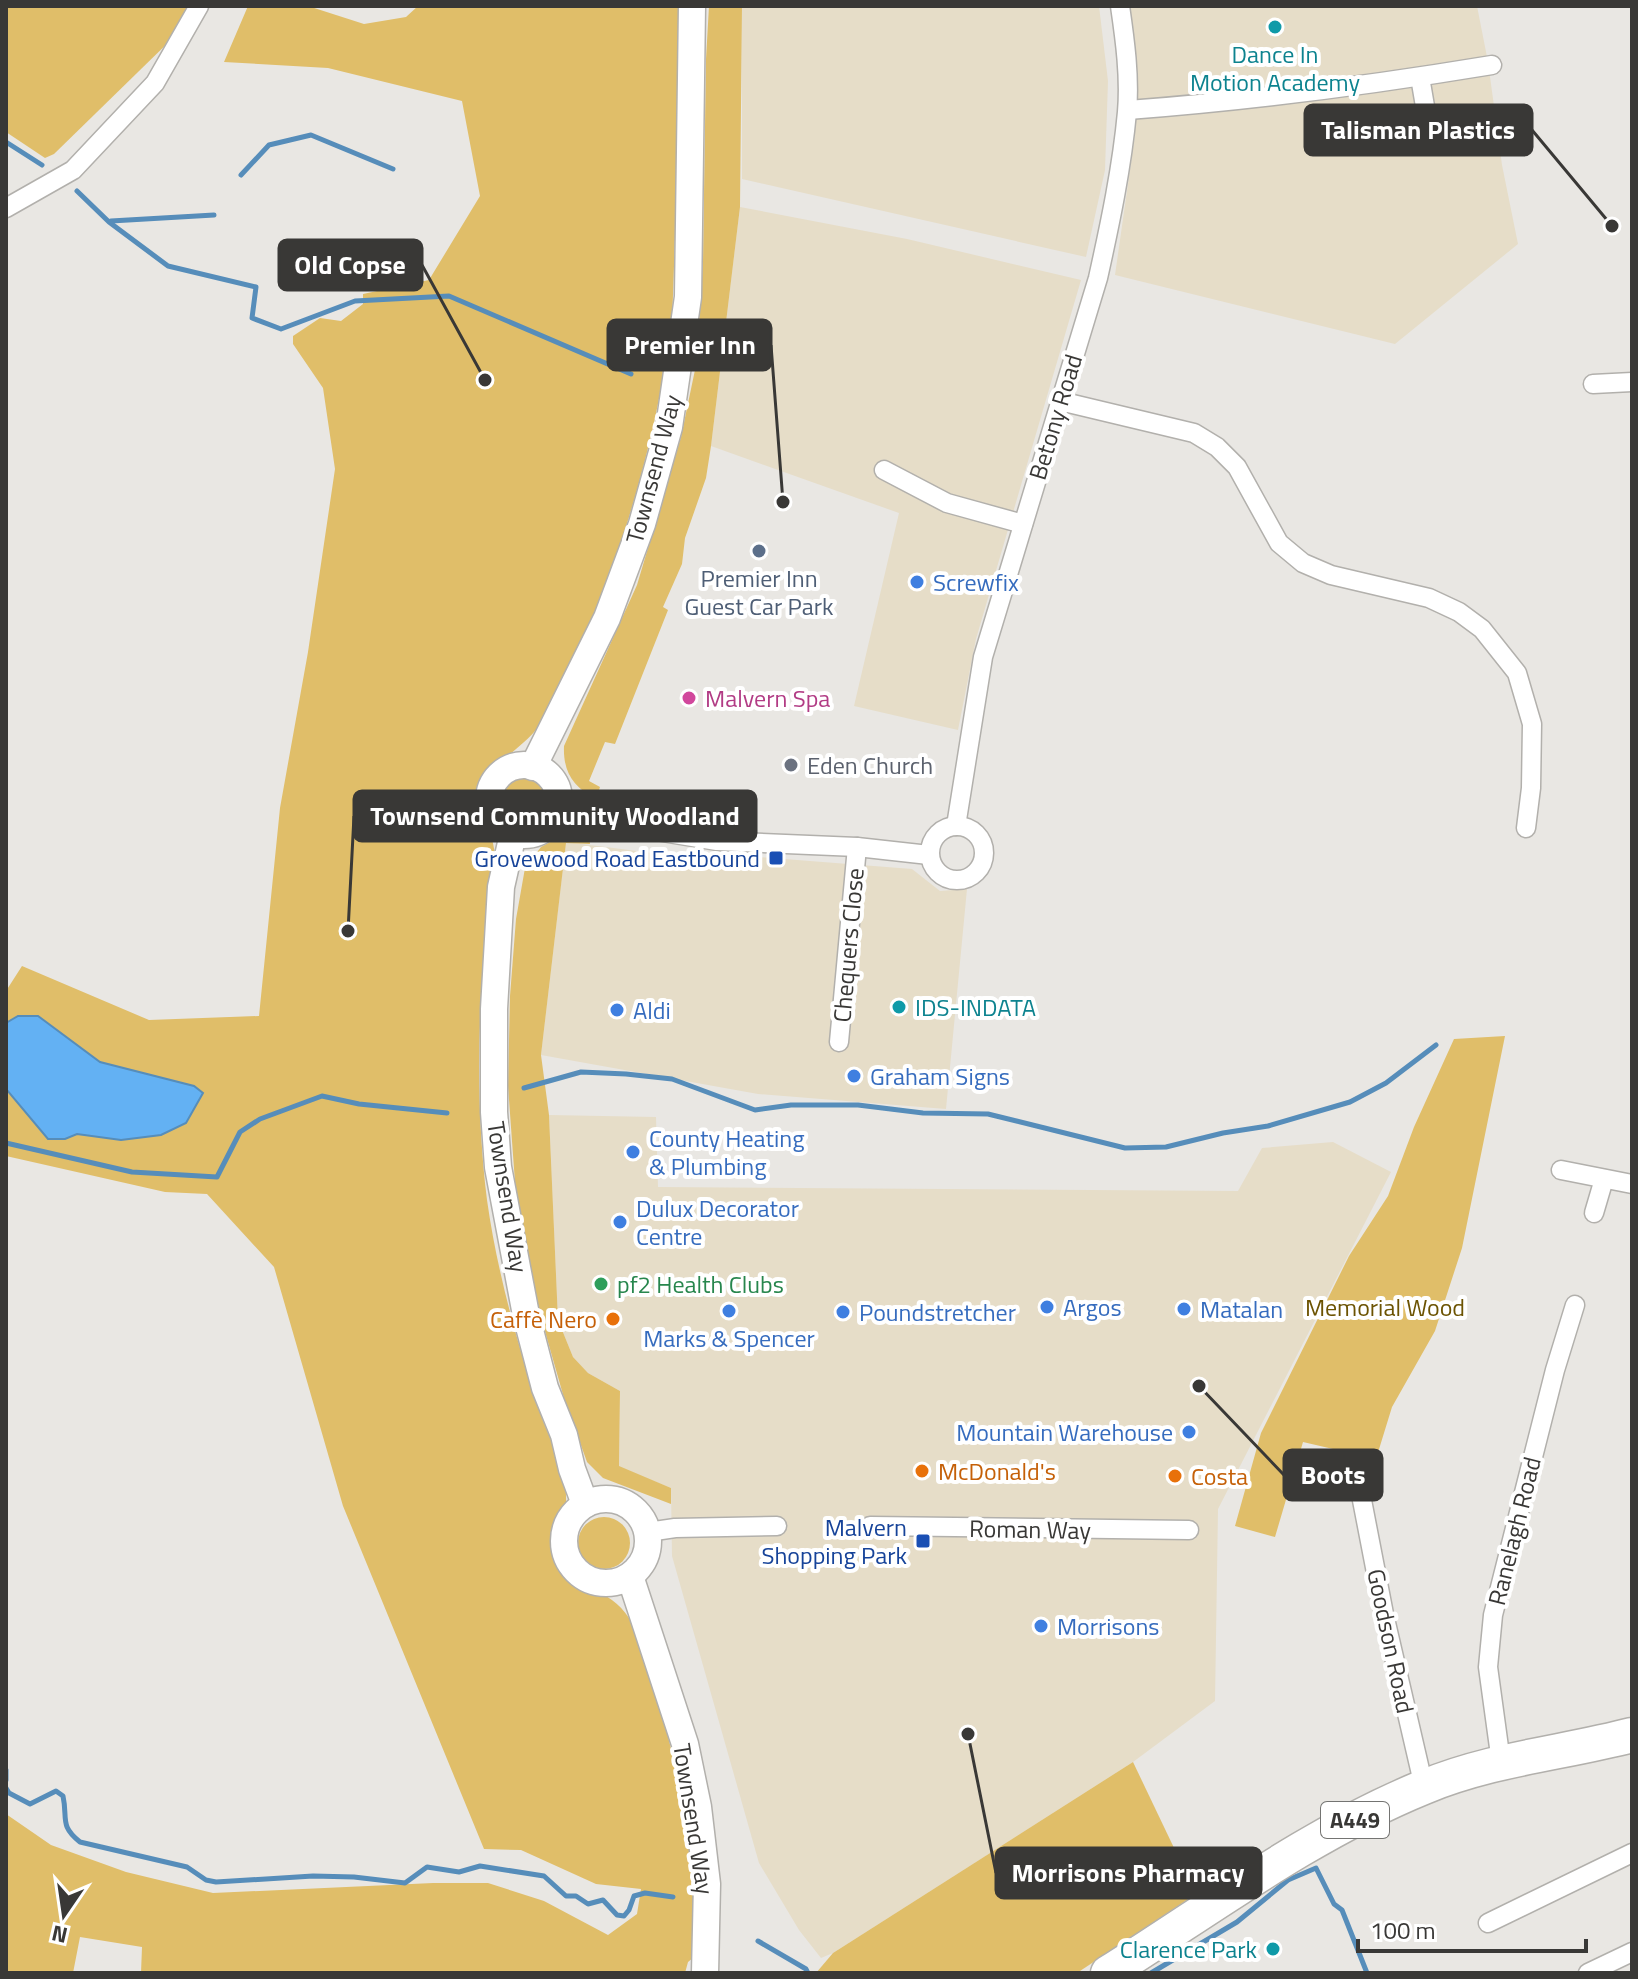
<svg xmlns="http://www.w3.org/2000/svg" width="1638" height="1979" font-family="'Titillium Web',sans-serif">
<rect width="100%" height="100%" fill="#e9e7e3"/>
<!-- commercial -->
<g fill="#e6ddc8">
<polygon points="742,6 1099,6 1108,81 1105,170 1086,257 742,179"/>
<polygon points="1129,6 1477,6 1488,62 1502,165 1518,244 1395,344 1115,275 1135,135"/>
<polygon points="740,207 907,239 1081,280 976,639 958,730 854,706 899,513 711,446"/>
<polygon points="566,842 692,858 733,855 912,869 940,891 967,889 946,1109 758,1094 541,1055"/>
<polygon points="549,1115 656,1117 658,1187 1238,1191 1262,1148 1333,1142 1391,1172 1218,1509 1215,1701 1133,1762 833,1953 821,1958 799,1930 759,1863 672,1556 671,1488 619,1467 620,1391 588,1373 573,1357 558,1320"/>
</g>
<!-- green -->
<g fill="#e0be69">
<polygon points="6,6 194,6 179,32 54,154 45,158 6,132"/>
<path d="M 248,6 L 308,6 L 364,24 L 406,17 L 418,6 L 683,6 L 672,324 C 652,463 611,598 543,720 C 529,745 493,761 484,784 C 475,808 496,835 495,860 C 494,898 486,935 483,973 C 477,1045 478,1128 487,1200 C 497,1271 517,1343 540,1412 C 547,1433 559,1455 564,1477 C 566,1487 567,1502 565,1512 C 561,1530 553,1545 563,1562 C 579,1592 615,1588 633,1625 C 640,1640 644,1658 649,1674 C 681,1766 696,1860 694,1957 L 688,1962 L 685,1973 L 141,1973 L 142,1947 L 80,1937 L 73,1973 L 6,1973 L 6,1814 L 51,1845 L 126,1872 L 213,1893 L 433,1883 L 488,1883 L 544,1901 L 608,1935 L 637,1914 L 641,1889 L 596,1884 L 521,1850 L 484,1849 L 343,1506 L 274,1267 L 207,1194 L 165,1192 L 6,1156 L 6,991 L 22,966 L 149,1020 L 259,1016 L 280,808 L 308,652 L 335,469 L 323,388 L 293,344 L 293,336 L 320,318 L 341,321 L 363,304 L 363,294 L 429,280 L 480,196 L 462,101 L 328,68 L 224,62 Z"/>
<path d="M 709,6 L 742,6 L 740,207 L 711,446 L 706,478 L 685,538 L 682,564 L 663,607 L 668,610 L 615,744 L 605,742 L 589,781 L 600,787 L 596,799 C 573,787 563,772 564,746 L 637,585 L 681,437 L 696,365 L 703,263 L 706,59 Z"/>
<circle cx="524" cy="797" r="20"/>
<polygon points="565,834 589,834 590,844 566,843 541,1055 549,1115 558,1320 573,1357 588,1373 620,1391 619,1466 671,1488 671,1504 603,1478 587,1462 564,1398 532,1286 516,1196 508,1086 510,996 516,919 525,868 541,847"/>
<polygon points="1505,1036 1462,1248 1435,1331 1392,1407 1376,1459 1303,1442 1275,1537 1235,1526 1261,1433 1349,1256 1388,1196 1414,1127 1454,1039"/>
<circle cx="604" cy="1543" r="26"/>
<polygon points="1133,1762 1196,1894 1077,1973 816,1973 833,1953"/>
</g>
<!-- water -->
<polygon fill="#63b1f3" stroke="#568dba" stroke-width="2" points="18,1016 38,1016 100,1062 194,1086 203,1093 186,1123 161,1135 121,1140 77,1134 65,1139 48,1139 6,1089 6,1023"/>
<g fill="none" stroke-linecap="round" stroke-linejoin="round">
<!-- stream -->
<g stroke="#568dba" stroke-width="5">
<polyline points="6,142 42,165"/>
<polyline points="241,175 269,145 311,135 393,169"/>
<polyline points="77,191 109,222 168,266 256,287 252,318 281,329 355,301 449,296 631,374"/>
<polyline points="111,221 214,215"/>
<polyline points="524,1088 581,1072 626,1074 672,1079 755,1110 791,1105 858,1105 923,1113 988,1114 1125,1148 1166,1147 1223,1133 1268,1126 1350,1102 1386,1083 1436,1045"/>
<polyline points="6,1143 132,1172 217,1177 240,1132 260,1119 322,1096 359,1104 447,1113"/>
<polyline points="6,1770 6,1780"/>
<path d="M 6,1788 L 9,1793 L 30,1804 L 56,1791 L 63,1796 C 68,1819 59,1825 80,1842 L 187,1867 L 206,1880 L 216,1882 L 313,1876 L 354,1877 L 405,1883 L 427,1867 L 459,1872 L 480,1866 L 544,1876 L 566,1896 L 576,1896 L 588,1904 L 603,1900 L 617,1915 L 624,1916 L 629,1910 L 634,1896 L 645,1893 L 673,1897"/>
<polyline points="758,1941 806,1969 808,1973"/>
<polyline points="1151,1973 1237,1922 1288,1880 1316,1868 1334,1904 1342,1910 1367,1973"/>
</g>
<!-- street casing -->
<g stroke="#b2b0ac" stroke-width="21">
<g id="street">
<polyline points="1420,77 1427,118"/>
<path d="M 1128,110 C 1249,101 1371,85 1492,65"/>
<polyline points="6,208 73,170 155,83 199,6"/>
<polyline points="1593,384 1632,382"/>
<polyline points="1060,401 1194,433 1217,447 1237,467 1279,543 1303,563 1331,575 1429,598 1459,612 1482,629 1517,673 1532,724 1531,788 1526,828"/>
<polyline points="884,470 947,503 1023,524"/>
<polyline points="559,811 644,829 717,841 857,847 929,855"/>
<circle cx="957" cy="853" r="27"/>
<path d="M 956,826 L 983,657 L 1098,278 C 1110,224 1122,167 1127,112 C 1130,77 1125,40 1120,6"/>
<polyline points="839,1042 857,847"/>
<polyline points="1561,1170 1632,1184"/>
<polyline points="1594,1213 1604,1179"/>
<polyline points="1361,1495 1384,1614 1424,1787"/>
<polyline points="870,1526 1189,1530"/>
<polyline points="648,1532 675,1528 777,1526"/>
<polyline points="1501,1762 1488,1667 1493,1615 1555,1370 1575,1305"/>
<polyline points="1488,1923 1632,1853"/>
<polyline points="1588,1973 1632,1952"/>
</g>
</g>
<!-- secondary casing -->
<g stroke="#b2b0ac" stroke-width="29">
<g id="secondary">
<circle cx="524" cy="800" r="35"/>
<polyline points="533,767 607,618 642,524 669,427 688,297 692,6"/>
<polyline points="513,834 501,887 494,1009 494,1112 498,1167 526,1315 545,1388 564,1435 572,1469 585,1504"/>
<circle cx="606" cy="1541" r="42"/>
<polyline points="630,1576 685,1744 698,1807 707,1884 705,1973"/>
</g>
</g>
<!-- highway casing -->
<g stroke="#b2b0ac" stroke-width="37">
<path id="highway" d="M 1108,1973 C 1211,1908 1311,1833 1424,1787 C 1491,1759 1563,1753 1632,1735"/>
</g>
<!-- street -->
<use href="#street" stroke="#fff" stroke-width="18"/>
<!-- secondary -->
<use href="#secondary" stroke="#fff" stroke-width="26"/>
<!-- highway -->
<use href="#highway" stroke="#fff" stroke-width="34"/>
</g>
<!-- markers -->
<g fill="#0f9aa8" stroke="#fff" stroke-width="3">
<circle cx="1275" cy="27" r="8"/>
<circle cx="899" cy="1007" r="8"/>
<circle cx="1273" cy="1949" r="8"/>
</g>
<circle fill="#5c6f8a" stroke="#fff" stroke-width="3" cx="759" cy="551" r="8"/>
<g fill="#3f7fe0" stroke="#fff" stroke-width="3">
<circle cx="917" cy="582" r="8"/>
<circle cx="617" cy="1010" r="8"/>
<circle cx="854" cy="1076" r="8"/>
<circle cx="633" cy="1152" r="8"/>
<circle cx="620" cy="1222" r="8"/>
<circle cx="1047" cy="1307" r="8"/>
<circle cx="1184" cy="1309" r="8"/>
<circle cx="729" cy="1311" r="8"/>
<circle cx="843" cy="1312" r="8"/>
<circle cx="1189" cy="1432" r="8"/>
<circle cx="1041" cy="1626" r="8"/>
</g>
<circle fill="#d1479c" stroke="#fff" stroke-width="3" cx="689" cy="698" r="8"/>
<circle fill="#6b7280" stroke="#fff" stroke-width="3" cx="791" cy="765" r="8"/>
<g fill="#1a4fb4" stroke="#fff" stroke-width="3">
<rect x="768" y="850" width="16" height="16" rx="4"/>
<rect x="915" y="1533" width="16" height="16" rx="4"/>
</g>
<circle fill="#2e9e5b" stroke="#fff" stroke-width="3" cx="601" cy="1284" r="8"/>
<g fill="#e8710a" stroke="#fff" stroke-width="3">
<circle cx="613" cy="1319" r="8"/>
<circle cx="922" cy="1471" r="8"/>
<circle cx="1175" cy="1476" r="8"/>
</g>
<g text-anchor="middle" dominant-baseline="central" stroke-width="8" stroke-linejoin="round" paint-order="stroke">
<!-- shield labels -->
<rect fill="#fff" stroke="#747472" stroke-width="2" x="1321" y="1802" width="68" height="36" rx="6"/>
<g font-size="22" font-weight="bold" fill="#393836">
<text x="1355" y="1820">A449</text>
</g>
<!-- culture labels -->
<g font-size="24" fill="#0d838f" stroke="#fff">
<text x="1275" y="54">Dance In<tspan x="1275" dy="28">Motion Academy</tspan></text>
<text x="915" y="1007" text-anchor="start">IDS-INDATA</text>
<text x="1257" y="1949" text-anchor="end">Clarence Park</text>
</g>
<!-- street labels -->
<g font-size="24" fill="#393836" stroke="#fff">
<text transform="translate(1055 417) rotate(-73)">Betony Road</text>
<text transform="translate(653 469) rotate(-75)">Townsend Way</text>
<text transform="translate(848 945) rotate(-85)">Chequers Close</text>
<text transform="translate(508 1197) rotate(81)">Townsend Way</text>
<text transform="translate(1030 1529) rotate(1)">Roman Way</text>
<text transform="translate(1514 1531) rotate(-76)">Ranelagh Road</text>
<text transform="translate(1391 1641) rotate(78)">Goodson Road</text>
<text transform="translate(694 1819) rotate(81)">Townsend Way</text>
</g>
<!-- service labels -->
<g font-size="24" fill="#4e5e75" stroke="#fff">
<text x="759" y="578">Premier Inn<tspan x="759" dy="28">Guest Car Park</tspan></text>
</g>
<!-- shop labels -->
<g font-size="24" fill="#366cbe" stroke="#fff" text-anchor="start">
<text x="933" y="582">Screwfix</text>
<text x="633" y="1010">Aldi</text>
<text x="870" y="1076">Graham Signs</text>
<text x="649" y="1138">County Heating<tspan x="649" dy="28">&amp; Plumbing</tspan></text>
<text x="636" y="1208">Dulux Decorator<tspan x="636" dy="28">Centre</tspan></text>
<text x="1063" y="1307">Argos</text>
<text x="1200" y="1309">Matalan</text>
<text x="859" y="1312">Poundstretcher</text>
<text x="729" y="1338" text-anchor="middle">Marks &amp; Spencer</text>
<text x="1173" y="1432" text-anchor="end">Mountain Warehouse</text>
<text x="1057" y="1626">Morrisons</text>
</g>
<!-- hotel labels -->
<g font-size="24" fill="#b23c85" stroke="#fff" text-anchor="start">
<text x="705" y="698">Malvern Spa</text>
</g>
<!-- worship labels -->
<g font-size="24" fill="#5b616d" stroke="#fff" text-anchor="start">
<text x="807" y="765">Eden Church</text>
</g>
<!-- transit labels -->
<g font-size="24" fill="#164399" stroke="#fff" text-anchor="end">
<text x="760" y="858">Grovewood Road Eastbound</text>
<text x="907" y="1527">Malvern<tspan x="907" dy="28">Shopping Park</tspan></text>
</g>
<!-- leisure labels -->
<g font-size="24" fill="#27864d" stroke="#fff" text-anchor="start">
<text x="617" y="1284">pf2 Health Clubs</text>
</g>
<!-- park labels -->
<g font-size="24" fill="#6c5302" stroke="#fff">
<text x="1385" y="1307">Memorial Wood</text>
</g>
<!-- food labels -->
<g font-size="24" fill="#c56008" stroke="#fff" text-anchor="start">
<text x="597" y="1319" text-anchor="end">Caffè Nero</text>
<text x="938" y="1471">McDonald's</text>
<text x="1191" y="1476">Costa</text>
</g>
</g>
<!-- callouts -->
<path fill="none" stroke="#393836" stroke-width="3" d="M1612 226L1532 130M485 380L422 265M783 502L771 345M348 931L354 816M1199 1386L1284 1475M968 1734L996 1873"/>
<g fill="#393836" stroke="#fff" stroke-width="3">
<circle cx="1612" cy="226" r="8"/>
<circle cx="485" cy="380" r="8"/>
<circle cx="783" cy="502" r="8"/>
<circle cx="348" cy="931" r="8"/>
<circle cx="1199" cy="1386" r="8"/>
<circle cx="968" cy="1734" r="8"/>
</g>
<g fill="#393836" stroke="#393836" stroke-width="3">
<rect x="1305" y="105" width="227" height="50" rx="8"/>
<rect x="279" y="240" width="143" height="50" rx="8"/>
<rect x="608" y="320" width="163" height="50" rx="8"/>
<rect x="354" y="791" width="402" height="50" rx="8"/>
<rect x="1284" y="1450" width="98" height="50" rx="8"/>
<rect x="996" y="1848" width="265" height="50" rx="8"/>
</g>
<g font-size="26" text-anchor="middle" font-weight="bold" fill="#fff">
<text x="1418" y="139">Talisman Plastics</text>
<text x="350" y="274">Old Copse</text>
<text x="690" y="354">Premier Inn</text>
<text x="555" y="825">Townsend Community Woodland</text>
<text x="1333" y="1484">Boots</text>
<text x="1128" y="1882">Morrisons Pharmacy</text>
</g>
<!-- border -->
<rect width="1638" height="1979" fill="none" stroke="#393836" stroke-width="16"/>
<!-- north arrow -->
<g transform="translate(64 1915) rotate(193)" stroke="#ffffff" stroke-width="6" paint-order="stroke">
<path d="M0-6L14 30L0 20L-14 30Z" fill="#393836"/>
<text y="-12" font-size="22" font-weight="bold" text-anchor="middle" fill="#393836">N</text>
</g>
<!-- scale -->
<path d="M1358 1939v12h228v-12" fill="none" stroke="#393836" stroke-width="4"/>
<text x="1370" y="1939" font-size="24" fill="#393836" stroke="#ffffff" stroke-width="6" paint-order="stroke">100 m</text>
</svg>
